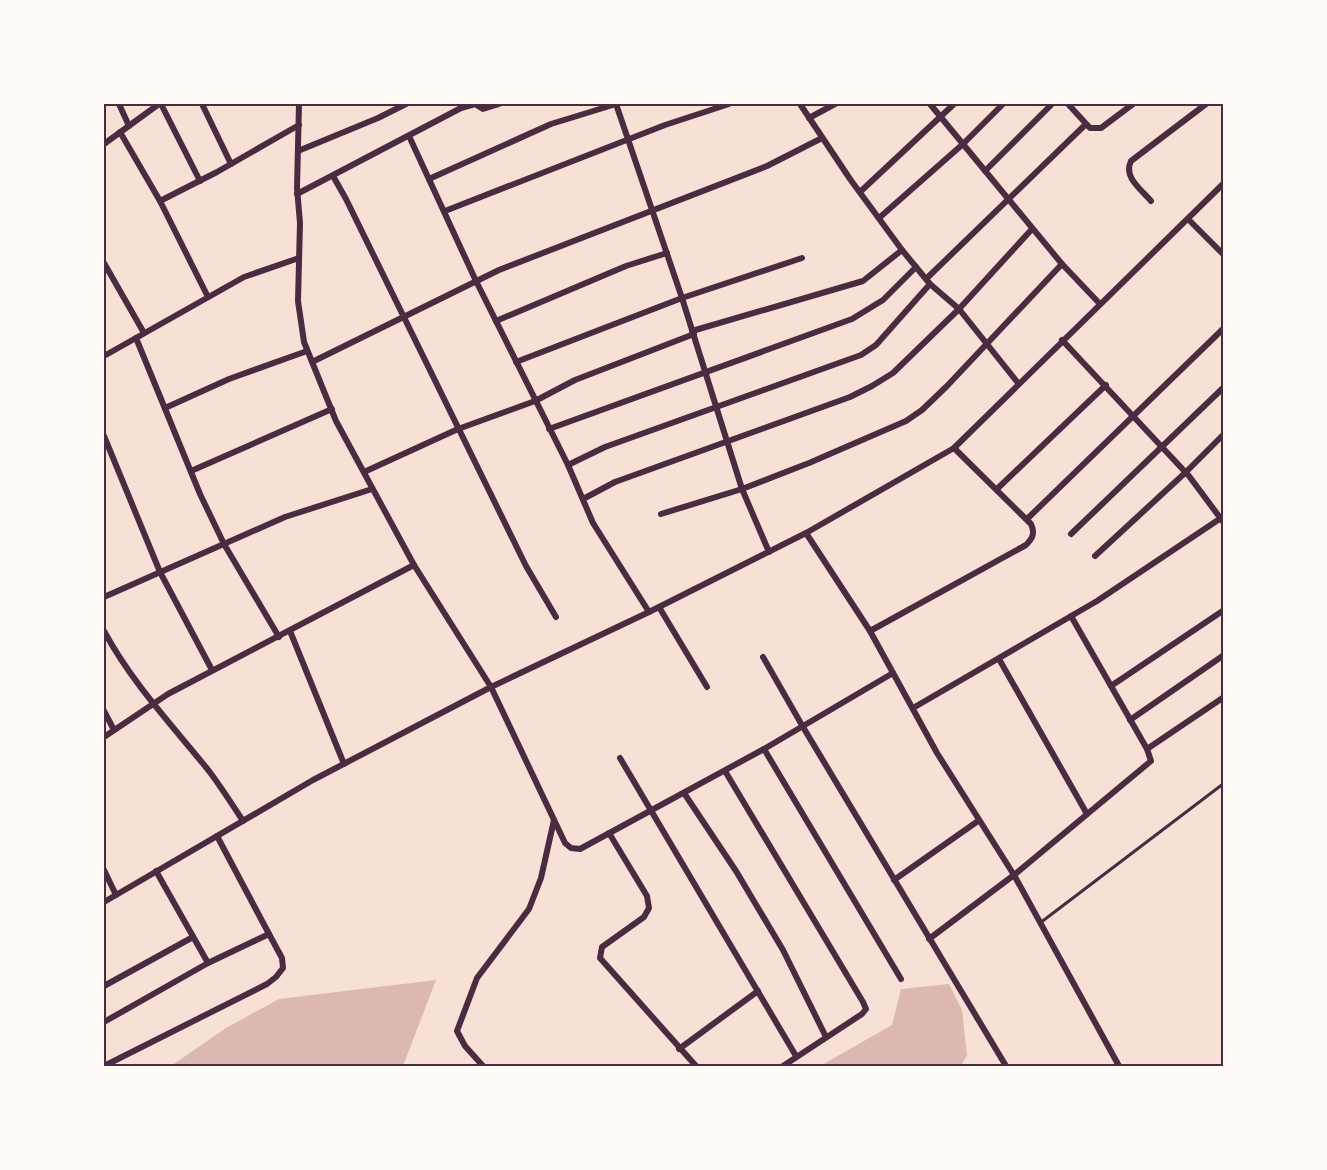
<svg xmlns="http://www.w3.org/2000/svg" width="1327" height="1170" font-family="'Source Sans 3',sans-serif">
<rect width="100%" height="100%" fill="#f7e1d7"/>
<!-- water -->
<g fill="#dcb8b0">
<polygon points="436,980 403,1066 171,1066 226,1028 279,999"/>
<polygon points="949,984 962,1010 967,1055 961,1066 820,1066 892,1025 901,989"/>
</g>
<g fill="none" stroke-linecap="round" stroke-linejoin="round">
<!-- service -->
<polyline stroke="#4a2c40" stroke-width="3" points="1040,923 1223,784"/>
<!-- minor -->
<g stroke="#4a2c40" stroke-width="6">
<polyline points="119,104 129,126"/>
<polyline points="161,104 200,181"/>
<polyline points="202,104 231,164"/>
<polyline points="299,104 297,188 300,223 298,301 304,342 336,421 414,565 491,687 565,843 571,848 580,849 764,749 893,673"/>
<polyline points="800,104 850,179 902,250 930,284 959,309 1018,383"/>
<polyline points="930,104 1062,264 1100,304"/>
<polyline points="1068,104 1090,128 1101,128 1133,104"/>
<polyline points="809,118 835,104"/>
<polyline points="120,132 160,201 208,297"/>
<polyline points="409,136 476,281 568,465 593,523 649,612"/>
<polyline points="104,144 159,104"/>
<polyline points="298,151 378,118 406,104"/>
<polyline points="985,171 1052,104"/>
<polyline points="333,176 346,199 526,566 556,617"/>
<polyline points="429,179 551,124 616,104 682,298 742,489 769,552"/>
<polyline points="860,192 954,104"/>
<polyline points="297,194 461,108 475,104 483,109 499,104"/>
<polyline points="160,201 217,172 299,125"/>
<path d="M 1151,201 C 1141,189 1123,177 1131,161 L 1206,104"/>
<polyline points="445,211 665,125 729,104"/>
<polyline points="879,218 963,144 1003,104"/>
<polyline points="1188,219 1224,255"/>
<polyline points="104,263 144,333"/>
<polyline points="926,279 1086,124"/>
<polyline points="496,321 626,266 667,253"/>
<polyline points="692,331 863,281 902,250"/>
<polyline points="136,338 200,494 224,544 279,637"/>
<polyline points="1062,340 1189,476 1224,523"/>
<polyline points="104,356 244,277 299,258"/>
<polyline points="312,362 499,270 767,166 822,138"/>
<polyline points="516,362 682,298 802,258"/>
<polyline points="165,408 229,379 307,351"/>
<polyline points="549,429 852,319 883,300 916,267"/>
<polyline points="104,436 160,572 212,670"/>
<polyline points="568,465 605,447 861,355 876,345 930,284"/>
<polyline points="191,471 332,409"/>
<polyline points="364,472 458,429 535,401 575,380 694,334"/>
<polyline points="997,489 1106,385"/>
<polyline points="583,499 615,482 850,397 872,386 893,373 959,309 1032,229"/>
<polyline points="661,514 742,489 809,463 906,421 922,410 947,386 1062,264"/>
<polyline points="1027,519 1224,328"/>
<polyline points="806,533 870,631 937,753 1014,875 1119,1066"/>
<polyline points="1071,534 1224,387"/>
<polyline points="1095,556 1186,472 1224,434"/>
<polyline points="104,597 285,517 372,489"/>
<polyline points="659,607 707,687"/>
<path d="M 104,631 C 132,683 172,725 209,771 C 221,787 232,804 243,821"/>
<polyline points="290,631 344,764"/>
<path d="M 870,631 L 1026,545 C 1033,538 1035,533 1031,524 L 954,448"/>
<polyline points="763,657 803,727 1006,1066"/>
<polyline points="999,659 1087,814"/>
<polyline points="1111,686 1224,610"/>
<polyline points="913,708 1097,601 1224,516"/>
<polyline points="104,711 114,730"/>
<polyline points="1130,720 1224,655"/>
<polyline points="104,737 168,694 414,565"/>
<polyline points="764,749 901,979"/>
<polyline points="1147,749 1224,697"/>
<polyline points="620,758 796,1056"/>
<polyline points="725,771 863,1002 866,1009 862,1014 783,1066"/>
<polyline points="684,793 736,871 783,950 826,1037"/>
<polyline points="609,833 647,896 649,908 644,917 602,947 600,958 696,1066"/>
<polyline points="104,870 116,895"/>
<polyline points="156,871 208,963"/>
<polyline points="894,880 978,821"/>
<polyline points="104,902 313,780 491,687 649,612 806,533 954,448 1224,183"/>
<polyline points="929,939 1014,875 1151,761 1147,749 1071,616"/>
<polyline points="104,986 193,937"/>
<polyline points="104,1022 208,963 269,934 217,836"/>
<polyline points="679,1049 758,991"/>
<polyline points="104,1066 267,984 276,977 283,968 282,958 269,934"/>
<polyline points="483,1066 465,1046 457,1031 477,978 529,909 541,878 554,820"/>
</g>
</g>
<!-- border -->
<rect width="1327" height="1170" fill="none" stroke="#fffaf5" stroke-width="210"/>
<rect x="105" y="105" width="1117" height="960" fill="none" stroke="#4a2c40" stroke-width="2"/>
</svg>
